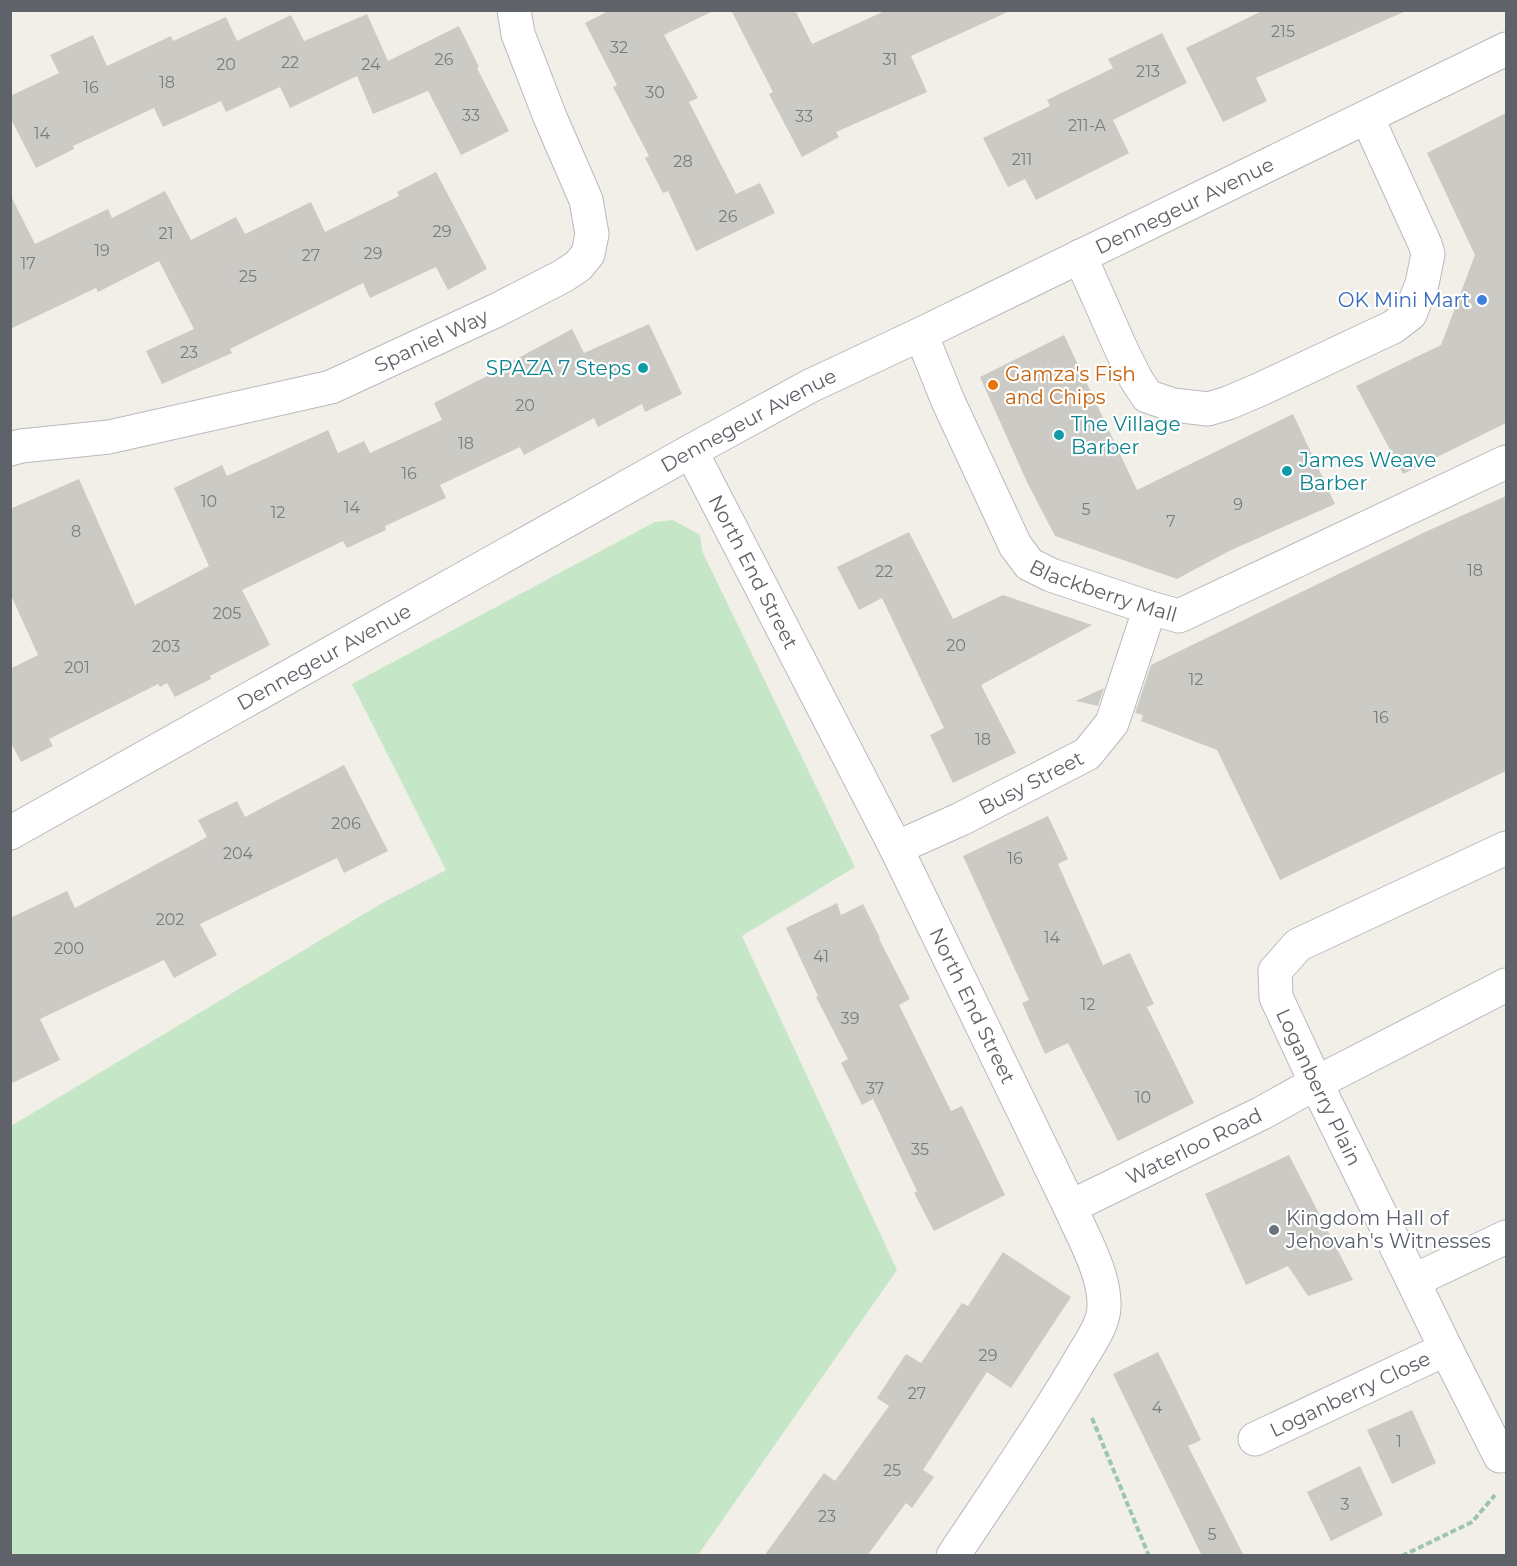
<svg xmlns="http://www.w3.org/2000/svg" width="1517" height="1566" font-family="Montserrat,sans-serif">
<rect width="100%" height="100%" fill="#f1efe8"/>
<!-- green -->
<polygon fill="#c5e7c7" points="673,520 700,535 702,551 855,867 742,936 897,1270 698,1555 11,1555 11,1126 384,902 446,870 352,684 655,522"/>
<!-- building -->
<g fill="#cccac5">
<polygon points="610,10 715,10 664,35 698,98 689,102 736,194 760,183 775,213 696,251 668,191 663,193 645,158 649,156 613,87 617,85 585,23"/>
<polygon points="731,10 795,10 812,44 887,10 1012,10 911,56 927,92 836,132 839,137 802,157 769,94 773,92"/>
<polygon points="1264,10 1408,10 1256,78 1267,101 1223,122 1186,48"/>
<polygon points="367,14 388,61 459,26 479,67 477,68 509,131 461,155 428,91 373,114 357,76 290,108 280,87 226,112 221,101 163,127 154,108 73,146 74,149 36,168 10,117 10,96 59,73 50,55 93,35 107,66 171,36 173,41 226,17 237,41 291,15 304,41"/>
<polygon points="1162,33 1187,83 1113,120 1129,153 1036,200 1025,179 1008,187 983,138 1050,106 1047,100 1113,68 1108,59"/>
<polygon points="1506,113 1506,423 1403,474 1356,386 1441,345 1475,255 1427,153"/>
<polygon points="436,172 487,269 448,290 436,267 370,298 363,283 230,349 232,353 162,384 146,351 194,329 159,261 98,292 96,288 10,329 10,194 35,244 108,209 112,218 165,191 191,240 236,217 245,234 311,202 325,232 399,196 397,192"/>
<polygon points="649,324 682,394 645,412 642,404 598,427 594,418 524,455 520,447 440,485 446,498 385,526 386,530 347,548 343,541 242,590 270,645 210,676 211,679 175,697 167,683 160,687 158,684 49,739 53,746 21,762 10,741 10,669 38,655 10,593 10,509 79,479 135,605 209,566 174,488 222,465 227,476 328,430 338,453 364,441 370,453 442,420 434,403 493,373 492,372 572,329 584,353"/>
<polygon points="1064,335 1137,490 1293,414 1335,504 1229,551 1177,579 1055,536 1026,480 980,377"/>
<polygon points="1506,496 1506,771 1280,880 1217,750 1141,721 1143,715 1135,713 1151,665 1425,532"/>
<polygon points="909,532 953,619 1003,595 1092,625 981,685 1016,753 953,783 930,735 944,728 882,598 859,610 837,567"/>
<polygon points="1104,688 1098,706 1076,701"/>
<polygon points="344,765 388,851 344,873 337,858 200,924 217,955 174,978 164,960 40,1019 60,1060 10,1084 10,918 67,891 75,908 207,837 198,820 237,801 245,817"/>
<polygon points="1048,816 1068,859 1058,864 1103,965 1130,953 1154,1004 1147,1007 1194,1103 1118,1141 1068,1043 1045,1054 1022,1003 1029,1000 963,856"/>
<polygon points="837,903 841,915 863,904 880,938 879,939 910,999 899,1005 951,1111 962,1106 1005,1195 934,1231 914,1193 917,1191 873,1099 862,1105 841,1063 848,1059 816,997 818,996 786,928"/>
<polygon points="1289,1155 1353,1280 1308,1296 1288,1266 1246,1285 1205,1194"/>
<polygon points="1003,1252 1071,1297 1011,1388 987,1372 923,1470 934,1477 912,1508 906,1503 867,1556 764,1556 824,1473 835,1481 889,1406 877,1398 906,1354 921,1363 962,1303 968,1306"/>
<polygon points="1158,1352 1201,1440 1188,1446 1244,1556 1202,1556 1113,1374"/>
<polygon points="1412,1410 1436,1463 1392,1484 1367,1430"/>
<polygon points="1360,1466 1383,1515 1331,1541 1307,1492"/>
</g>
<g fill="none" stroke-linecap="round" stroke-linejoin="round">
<!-- minor casing -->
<g stroke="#b8b9be" stroke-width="35">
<g id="minor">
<polyline points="1080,256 1122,351 1136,379 1147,396 1173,405 1208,409 1228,403 1261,389 1393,327 1410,314 1422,284 1428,254 1425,244 1367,117"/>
<path id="s1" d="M 921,334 L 948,401 L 1015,545 L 1029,564 L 1051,575 L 1150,608 L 1179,616 L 1506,462"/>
<path id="s2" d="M 10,449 L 21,446 L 109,437 L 331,387 L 497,310 L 563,276 L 578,266 L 588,254 L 592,234 L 586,200 L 550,117 L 518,34 L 514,10"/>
<path id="s3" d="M 691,451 L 896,848 L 1070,1207 C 1083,1237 1105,1274 1104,1306 C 1104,1325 1089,1344 1080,1360 C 1041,1427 996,1491 953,1556"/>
<path id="s4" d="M 10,833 L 691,451 L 810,386 L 921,334 L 1506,49"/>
<path id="s5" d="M 896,848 L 961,819 L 1087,754 L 1112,723 L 1150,608"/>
<path id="s6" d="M 1506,848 L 1298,945 L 1275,971 L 1276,997 L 1316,1083 L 1413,1281 L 1506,1237"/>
<path id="s7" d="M 1070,1207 L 1262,1113 L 1316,1083 L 1506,985"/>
<polyline points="1413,1281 1446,1349 1500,1456 1506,1454"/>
<path id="s8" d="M 1255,1439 L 1446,1349"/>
</g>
</g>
<!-- path -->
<g stroke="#9dc6ab" stroke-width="4" stroke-dasharray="6 3" stroke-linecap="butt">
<polyline points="1092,1418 1149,1556"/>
<polyline points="1402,1556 1472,1522 1495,1495"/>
</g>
<!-- minor -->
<use href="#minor" stroke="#fff" stroke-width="33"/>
</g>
<!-- markers -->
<circle fill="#3f7fe0" stroke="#fff" stroke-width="2" cx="1482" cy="300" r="6"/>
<g fill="#0f9aa8" stroke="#fff" stroke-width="2">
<circle cx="643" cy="368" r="6"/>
<circle cx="1059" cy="435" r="6"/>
<circle cx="1287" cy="471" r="6"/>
</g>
<circle fill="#e8710a" stroke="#fff" stroke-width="2" cx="993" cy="385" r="6"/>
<circle fill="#6b7280" stroke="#fff" stroke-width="2" cx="1274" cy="1230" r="6"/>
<g text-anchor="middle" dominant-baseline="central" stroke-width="4.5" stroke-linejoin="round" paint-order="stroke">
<!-- number labels -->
<g font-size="16" fill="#7a7c7f">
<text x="1283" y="31">215</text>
<text x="619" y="47">32</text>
<text x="444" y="59">26</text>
<text x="890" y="59">31</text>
<text x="290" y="62">22</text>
<text x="226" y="64">20</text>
<text x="371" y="64">24</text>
<text x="1148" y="71">213</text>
<text x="167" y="82">18</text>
<text x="91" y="87">16</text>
<text x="655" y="92">30</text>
<text x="471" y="115">33</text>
<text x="804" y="116">33</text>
<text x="1087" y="125">211-A</text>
<text x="42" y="133">14</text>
<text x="1022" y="159">211</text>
<text x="683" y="161">28</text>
<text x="728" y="216">26</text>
<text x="442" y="231">29</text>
<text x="166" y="233">21</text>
<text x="102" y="250">19</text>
<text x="373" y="253">29</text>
<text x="311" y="255">27</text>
<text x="28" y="263">17</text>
<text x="248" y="276">25</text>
<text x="189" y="352">23</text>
<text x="525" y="405">20</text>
<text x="466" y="443">18</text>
<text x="409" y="473">16</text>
<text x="209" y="501">10</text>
<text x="1238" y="504">9</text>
<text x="352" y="507">14</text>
<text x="1086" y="509">5</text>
<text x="278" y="512">12</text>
<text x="1171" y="521">7</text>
<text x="76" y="531">8</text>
<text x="1475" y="570">18</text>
<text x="884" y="571">22</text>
<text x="227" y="613">205</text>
<text x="956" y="645">20</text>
<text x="166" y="646">203</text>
<text x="77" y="667">201</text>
<text x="1196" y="679">12</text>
<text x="1381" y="717">16</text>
<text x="983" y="739">18</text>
<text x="346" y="823">206</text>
<text x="238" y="853">204</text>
<text x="1015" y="858">16</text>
<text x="170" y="919">202</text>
<text x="1052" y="937">14</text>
<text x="69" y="948">200</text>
<text x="821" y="956">41</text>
<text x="1088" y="1004">12</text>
<text x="850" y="1018">39</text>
<text x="875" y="1088">37</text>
<text x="1143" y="1097">10</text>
<text x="920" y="1149">35</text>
<text x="988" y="1355">29</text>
<text x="917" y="1393">27</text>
<text x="1157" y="1407">4</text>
<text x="1399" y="1441">1</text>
<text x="892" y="1470">25</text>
<text x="1345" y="1504">3</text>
<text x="827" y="1516">23</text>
<text x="1212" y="1534">5</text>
</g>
<!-- street labels -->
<g font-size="20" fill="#5f6268" stroke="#fff">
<text stroke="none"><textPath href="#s4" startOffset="1332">Dennegeur Avenue</textPath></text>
<text stroke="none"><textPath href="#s2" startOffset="438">Spaniel Way</textPath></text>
<text stroke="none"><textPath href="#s4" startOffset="846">Dennegeur Avenue</textPath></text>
<text stroke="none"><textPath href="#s3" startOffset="136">North End Street</textPath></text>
<text stroke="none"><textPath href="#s1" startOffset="334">Blackberry Mall</textPath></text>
<text stroke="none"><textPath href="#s4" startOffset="360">Dennegeur Avenue</textPath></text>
<text stroke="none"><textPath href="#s5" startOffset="150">Busy Street</textPath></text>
<text stroke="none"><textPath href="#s3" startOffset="622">North End Street</textPath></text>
<text stroke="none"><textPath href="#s6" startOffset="390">Loganberry Plain</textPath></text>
<text stroke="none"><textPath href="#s7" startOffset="138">Waterloo Road</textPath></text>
<text stroke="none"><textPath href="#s8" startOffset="105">Loganberry Close</textPath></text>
</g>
<!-- shop labels -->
<g font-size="20" fill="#366cbe" stroke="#fff" text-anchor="end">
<text x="1470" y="300">OK Mini Mart</text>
</g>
<!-- culture labels -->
<g font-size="20" fill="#0d838f" stroke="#fff" text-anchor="start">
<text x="631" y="368" text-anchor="end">SPAZA 7 Steps</text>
<text x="1071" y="424">The Village<tspan x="1071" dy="23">Barber</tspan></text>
<text x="1299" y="460">James Weave<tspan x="1299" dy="23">Barber</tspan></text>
</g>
<!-- food labels -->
<g font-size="20" fill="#c56008" stroke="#fff" text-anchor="start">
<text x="1005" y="374">Gamza's Fish<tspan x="1005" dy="23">and Chips</tspan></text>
</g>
<!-- worship labels -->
<g font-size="20" fill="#5b616d" stroke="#fff" text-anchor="start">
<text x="1286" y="1218">Kingdom Hall of<tspan x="1286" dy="23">Jehovah's Witnesses</tspan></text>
</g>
</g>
<!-- border -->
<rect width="1517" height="1566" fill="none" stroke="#5f6268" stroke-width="24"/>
</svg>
